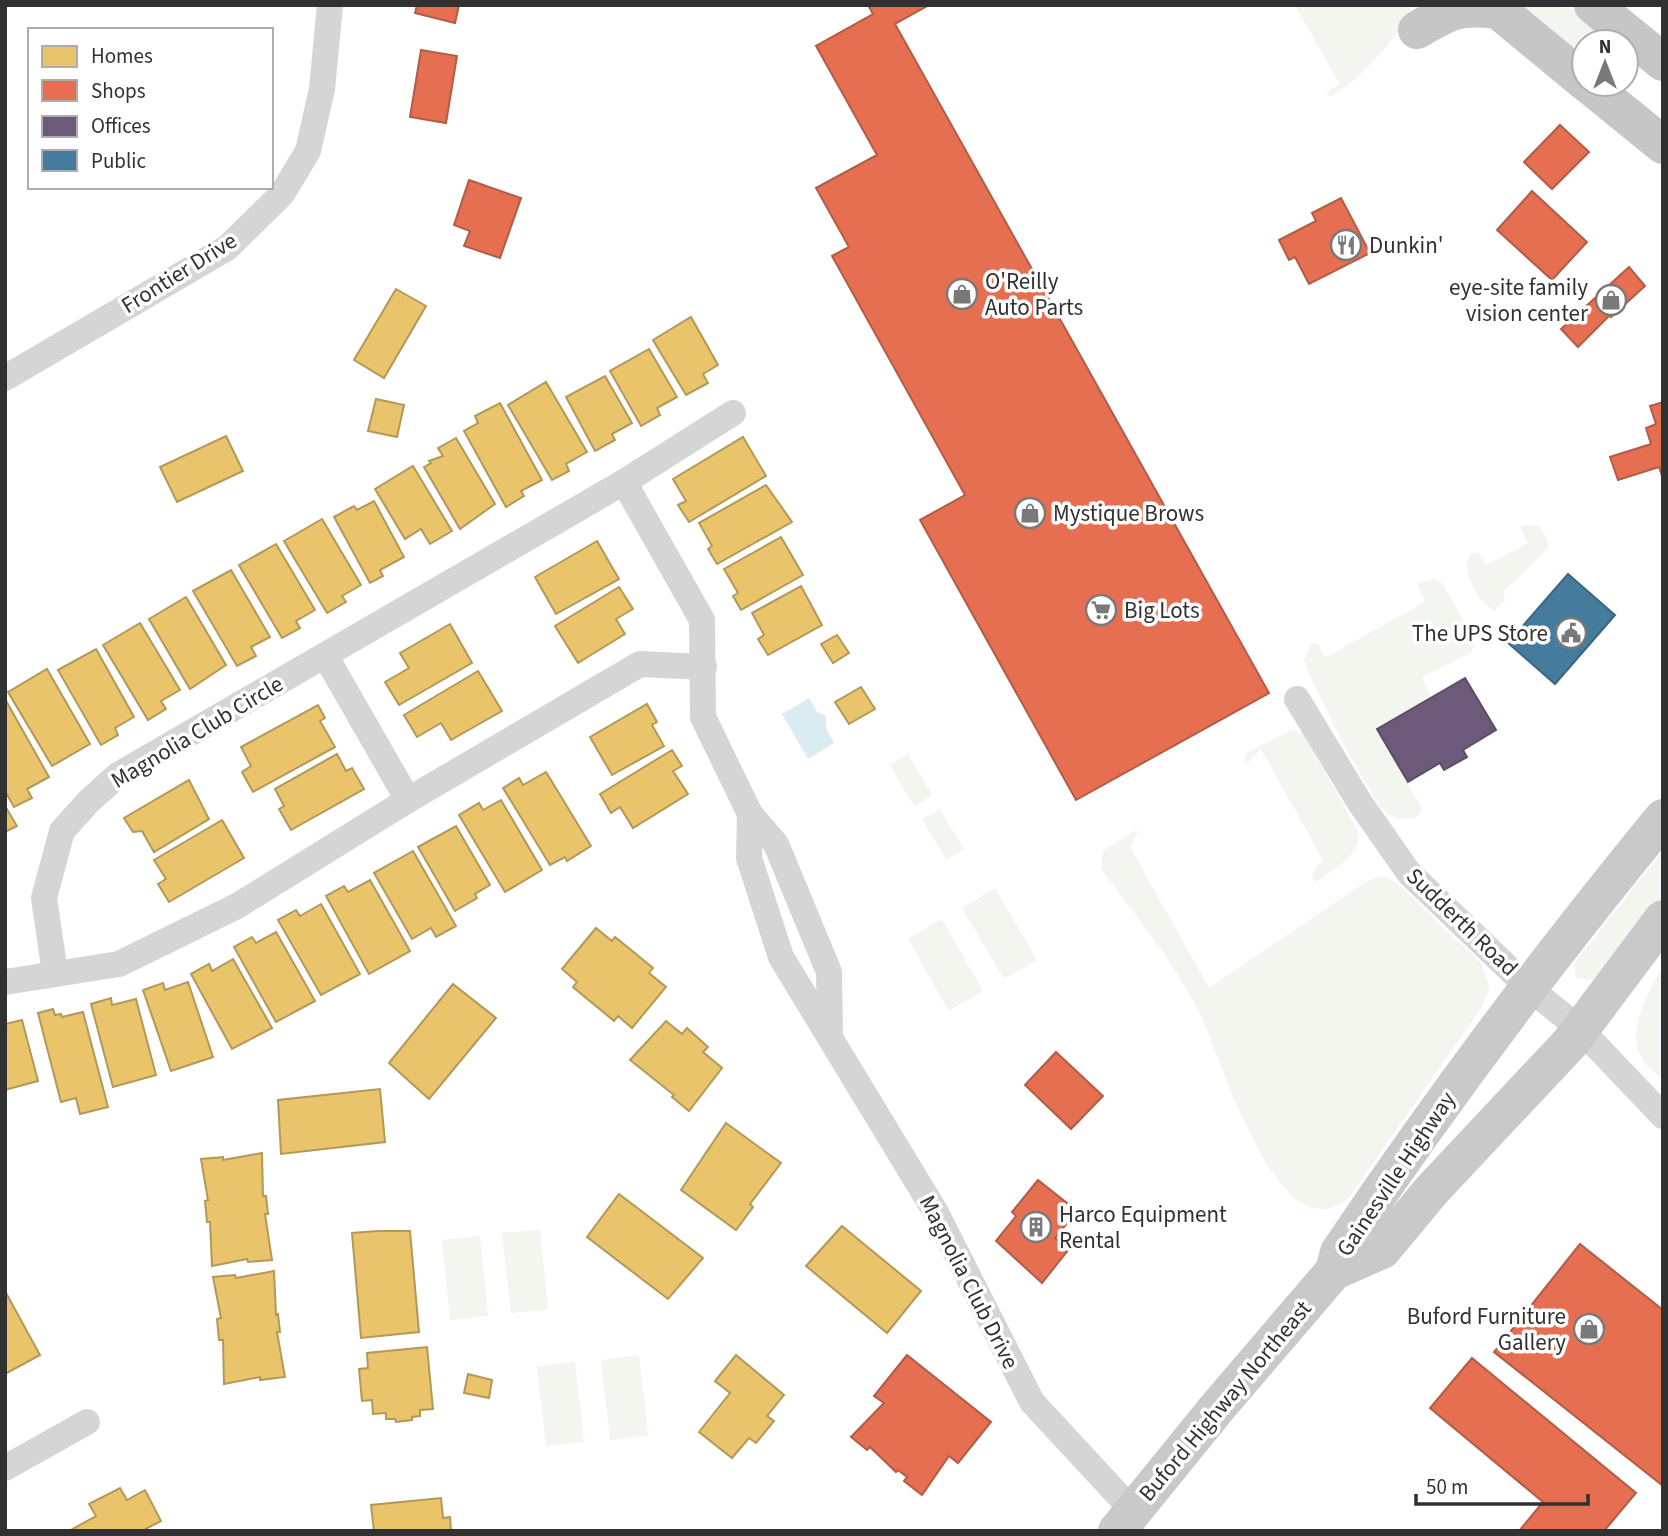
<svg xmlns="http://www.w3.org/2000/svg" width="1668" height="1536" font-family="'Source Sans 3',sans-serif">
<rect width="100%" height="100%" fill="#fff"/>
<!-- green -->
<g fill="#f2f6ee">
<path d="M 1295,5 L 1412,5 C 1405,31 1355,86 1331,96 L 1325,94 L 1340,84 Z"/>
<path d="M 1516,5 C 1564,5 1580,2 1613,42 L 1584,42 L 1584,61 Z"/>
<path d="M 1526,524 L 1540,527 L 1548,541 L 1548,548 L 1503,592 L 1505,601 L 1494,611 C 1478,601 1459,571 1471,553 L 1478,553 L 1486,565 L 1528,543 L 1520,527 Z"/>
<path d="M 1435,579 L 1442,583 L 1471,633 L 1475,645 L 1470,653 L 1422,678 L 1431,697 L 1376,729 L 1422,809 L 1418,816 C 1407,821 1392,820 1383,810 C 1371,798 1306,674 1304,659 L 1312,643 L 1317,644 L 1326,657 L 1425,602 L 1417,583 Z"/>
<path d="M 1293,729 L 1305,736 L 1358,831 C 1361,855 1335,868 1318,881 L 1314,881 L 1312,874 L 1323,860 L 1261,749 L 1248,763 L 1244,759 L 1247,752 Z"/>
<polygon points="908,754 932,795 914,806 890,765"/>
<polygon points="940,809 964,849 946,860 922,819"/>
<path d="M 1136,830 L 1138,832 L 1130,847 L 1209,988 L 1367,881 L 1383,876 L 1396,882 L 1481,963 L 1490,987 L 1482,1007 L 1350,1196 C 1278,1263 1219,1050 1198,1009 C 1171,959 1135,914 1101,869 L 1103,851 Z"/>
<polygon points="1663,851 1663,897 1594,980 1576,978 1574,964"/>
<polygon points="995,888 1037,960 1004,979 962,908"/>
<polygon points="942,919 983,991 949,1011 908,939"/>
<path d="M 1663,966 L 1663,1079 C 1614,1048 1643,1004 1663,966 Z"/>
<polygon points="540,1230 548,1310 511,1313 502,1233"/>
<polygon points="480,1236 488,1316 450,1320 442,1240"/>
<polygon points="639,1355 648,1435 610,1440 601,1360"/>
<polygon points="575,1362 584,1442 546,1446 537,1366"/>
</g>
<!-- water -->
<polygon fill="#dbebf2" points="809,698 817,712 826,716 826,729 834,743 808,759 782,714"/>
<!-- homes -->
<g fill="#e9c46a" stroke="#b29859" stroke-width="2">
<polygon points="396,289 426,306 384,378 354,360"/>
<polygon points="691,317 718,365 703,374 708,383 686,395 653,340"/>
<polygon points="649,349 677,397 657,408 660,415 641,426 610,371"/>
<polygon points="605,376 632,423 612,434 615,440 595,451 566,397"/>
<polygon points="546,382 587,452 566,464 569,471 552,480 508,405"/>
<polygon points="376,399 404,405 397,437 368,431"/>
<polygon points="500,403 542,480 521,491 524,496 506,507 464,431 478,423 475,416"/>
<polygon points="226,436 243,471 177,502 160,467"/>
<polygon points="743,437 766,476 689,522 678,505 686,501 673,479"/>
<polygon points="456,438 495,504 460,529 424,467 431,463 429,461 443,456 438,448"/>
<polygon points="413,466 452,531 430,544 421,529 405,539 375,489"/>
<polygon points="766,485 792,522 717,564 708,549 712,546 699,523"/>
<polygon points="374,501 404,557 380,570 383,576 370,583 334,517 354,506 357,510"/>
<polygon points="322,519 361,585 342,596 346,602 327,613 284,541"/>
<polygon points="781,537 803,575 741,610 733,596 738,593 724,569"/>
<polygon points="597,541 619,579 556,614 535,577"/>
<polygon points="276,544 315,610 296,621 300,628 282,638 239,565"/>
<polygon points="231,570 270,637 251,647 256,656 237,666 193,591"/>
<polygon points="801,586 822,625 768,655 758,639 764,635 752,613"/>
<polygon points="619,587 633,609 616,619 625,634 578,663 555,626"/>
<polygon points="186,597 226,665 190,689 149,619"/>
<polygon points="140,623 180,690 161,701 166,709 148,720 103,645"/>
<polygon points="450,624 472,663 399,705 385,682 409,668 400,653"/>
<polygon points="837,635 849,653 833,663 821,644"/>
<polygon points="96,649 134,717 115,728 118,735 101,745 58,670"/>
<polygon points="47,669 90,744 52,766 8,692"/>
<polygon points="478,671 502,711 451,740 441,723 417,737 404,715"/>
<polygon points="861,687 875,709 849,724 835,702"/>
<polygon points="5,699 49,777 27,789 32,798 14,807 5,791"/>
<polygon points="647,704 657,722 652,725 664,746 612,775 590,737"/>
<polygon points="318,705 325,718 320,721 335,747 253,792 242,772 251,766 241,747"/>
<polygon points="672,750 682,766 673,771 688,794 633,828 620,807 611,813 600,794"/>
<polygon points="337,754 346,771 352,768 364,789 291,830 279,809 284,806 275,789"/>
<polygon points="546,772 591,846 567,861 565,857 550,865 503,788 519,778 523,785"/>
<polygon points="189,780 209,819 154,852 142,831 133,832 124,818"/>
<polygon points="501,800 542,870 505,892 459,815 479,803 483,810"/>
<polygon points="5,806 17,826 5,832"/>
<polygon points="222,820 244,858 169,902 158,884 166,879 154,860"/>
<polygon points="456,826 490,885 475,894 477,898 455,911 418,847"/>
<polygon points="413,851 456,926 436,937 431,928 412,939 374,873"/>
<polygon points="370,880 410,951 369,974 326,896 344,886 348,892"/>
<polygon points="321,904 360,974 321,995 278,920 296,910 300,916"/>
<polygon points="596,928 612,941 615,937 653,968 649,973 666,987 632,1028 618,1016 614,1021 573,987 577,982 562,969"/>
<polygon points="276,932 315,1001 276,1022 234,947 252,937 256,943"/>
<polygon points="233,959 272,1028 232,1049 191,974 209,964 212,971"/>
<polygon points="188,982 213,1057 171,1071 143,990 163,983 165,990"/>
<polygon points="453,984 496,1018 429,1099 389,1063"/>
<polygon points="111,998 112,1005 136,999 156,1075 113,1087 91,1004"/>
<polygon points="53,1009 55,1015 61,1014 62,1017 83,1012 108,1107 80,1114 76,1098 61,1102 38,1013"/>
<polygon points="22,1020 38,1081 5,1090 5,1024"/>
<polygon points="666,1021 682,1034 687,1028 708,1047 703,1052 722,1068 689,1111 672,1097 674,1095 630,1060"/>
<polygon points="380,1089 385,1142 281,1154 278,1100"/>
<polygon points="726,1123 781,1163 750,1204 753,1207 736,1230 681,1190"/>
<polygon points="262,1153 263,1196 266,1196 268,1214 265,1214 272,1260 248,1262 247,1259 212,1266 210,1222 207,1222 205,1201 208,1200 201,1159 223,1157 223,1160"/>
<polygon points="619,1194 703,1258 668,1299 587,1237"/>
<polygon points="842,1226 921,1291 887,1333 806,1266"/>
<polygon points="378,1231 410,1231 419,1332 361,1338 352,1233"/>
<polygon points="274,1271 276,1315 278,1314 280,1332 277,1332 285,1377 260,1380 260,1377 224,1384 223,1340 219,1340 217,1319 221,1318 213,1277 235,1275 236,1278"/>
<polygon points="5,1291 40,1355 5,1374"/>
<polygon points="427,1347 433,1409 420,1410 420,1416 412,1417 412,1420 396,1422 395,1419 386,1419 386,1413 373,1414 372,1400 362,1401 359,1369 368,1368 367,1353"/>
<polygon points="736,1355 784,1395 767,1416 774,1421 756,1443 749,1438 732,1458 699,1432 730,1393 715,1381"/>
<polygon points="468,1374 492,1380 489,1398 464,1393"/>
<polygon points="120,1488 127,1500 145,1490 161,1521 142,1531 69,1531 96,1516 89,1504"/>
<polygon points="441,1498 443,1518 450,1517 451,1531 374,1531 371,1505"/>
</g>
<!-- shops -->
<g fill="#e76f51" stroke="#b05c47" stroke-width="2">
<polygon points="417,5 459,5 455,23 415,13"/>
<polygon points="868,5 929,5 895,24 1269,693 1076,800 920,520 965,495 832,256 849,247 816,188 877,155 816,46 873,14"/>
<polygon points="421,50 457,56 446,123 410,117"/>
<polygon points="1560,125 1589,152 1552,189 1524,162"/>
<polygon points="469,180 521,198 500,258 464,246 470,231 454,225"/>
<polygon points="1532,191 1587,242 1552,280 1497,230"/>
<polygon points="1341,198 1370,253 1309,284 1295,257 1289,260 1279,240 1316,221 1312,213"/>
<polygon points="1629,267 1645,286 1611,317 1610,315 1578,347 1561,329"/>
<polygon points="1663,402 1663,479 1659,467 1618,480 1610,457 1651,444 1646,428 1656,424 1650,406"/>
<polygon points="1056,1052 1103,1096 1071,1129 1025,1085"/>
<polygon points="1038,1180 1077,1211 1055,1238 1069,1249 1042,1283 996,1241 1016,1216 1012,1212"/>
<polygon points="1580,1244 1663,1310 1663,1486 1494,1352"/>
<polygon points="907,1355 991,1422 958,1463 949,1456 922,1495 904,1481 907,1477 898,1470 896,1472 870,1447 867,1450 851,1437 884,1403 874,1396"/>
<polygon points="1472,1358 1636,1493 1604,1531 1519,1531 1543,1502 1430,1408"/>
</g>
<!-- offices -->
<polygon fill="#6d597a" stroke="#5b4d64" stroke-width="2" points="1465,678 1496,730 1463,750 1467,757 1444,770 1440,763 1408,782 1377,729"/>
<!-- public -->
<polygon fill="#457b9d" stroke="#3f657d" stroke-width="2" points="1568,574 1615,615 1555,684 1508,643"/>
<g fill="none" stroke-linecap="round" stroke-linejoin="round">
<!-- minor -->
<g stroke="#d5d5d5" stroke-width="26">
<polyline points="5,378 227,248 282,194 308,151 322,89 330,5"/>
<polyline points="624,482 702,620 703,717 750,814 776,844 829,972 830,1034"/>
<polyline points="325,655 408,800"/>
<polyline points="1297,699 1360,803 1409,873 1528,987 1581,1030 1663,1116"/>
<polyline points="750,814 749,858 781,957 935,1211 1032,1402 1133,1511"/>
<polyline points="55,973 44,898 62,831 89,801 118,775 624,482 733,413"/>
<polyline points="5,982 119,964 237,906 408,800 640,664 704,667"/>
<polyline points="5,1468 87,1422"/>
</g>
<!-- primary -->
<g stroke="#c9c9c9" stroke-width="38">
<path d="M 1334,1271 L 1339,1252 C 1440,1102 1548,958 1663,818"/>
<polyline points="1117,1531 1216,1409 1334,1271 1382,1250 1431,1191 1570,1043 1663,919"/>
</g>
<!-- trunk -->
<g stroke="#c6c6c6" stroke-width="38">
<polyline points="1492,5 1584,81"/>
<polyline points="1593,5 1663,62"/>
<path d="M 1417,30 C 1449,11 1459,5 1497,10"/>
<polyline points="1588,84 1663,145"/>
</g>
</g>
<!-- icons -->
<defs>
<g id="restaurant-ring" transform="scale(1.575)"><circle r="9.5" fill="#fff" stroke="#797979" stroke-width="1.5"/><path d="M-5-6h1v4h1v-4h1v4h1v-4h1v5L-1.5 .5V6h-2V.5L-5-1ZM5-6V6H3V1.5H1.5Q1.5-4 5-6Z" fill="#797979"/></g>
<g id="shop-ring" transform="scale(1.575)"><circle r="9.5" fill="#fff" stroke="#797979" stroke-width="1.5"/><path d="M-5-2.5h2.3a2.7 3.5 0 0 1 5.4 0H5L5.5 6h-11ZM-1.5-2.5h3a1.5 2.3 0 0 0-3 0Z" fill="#797979"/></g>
<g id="supermarket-ring" transform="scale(1.575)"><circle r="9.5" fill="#fff" stroke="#797979" stroke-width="1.5"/><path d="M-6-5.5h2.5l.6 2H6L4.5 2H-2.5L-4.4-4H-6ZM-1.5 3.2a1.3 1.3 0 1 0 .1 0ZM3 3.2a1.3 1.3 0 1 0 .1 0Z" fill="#797979"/></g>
<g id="civic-ring" transform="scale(1.575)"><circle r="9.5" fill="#fff" stroke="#797979" stroke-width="1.5"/><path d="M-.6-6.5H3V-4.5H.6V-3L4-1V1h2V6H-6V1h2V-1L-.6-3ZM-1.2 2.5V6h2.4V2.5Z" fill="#797979"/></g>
<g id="building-ring" transform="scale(1.575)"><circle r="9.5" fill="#fff" stroke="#797979" stroke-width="1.5"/><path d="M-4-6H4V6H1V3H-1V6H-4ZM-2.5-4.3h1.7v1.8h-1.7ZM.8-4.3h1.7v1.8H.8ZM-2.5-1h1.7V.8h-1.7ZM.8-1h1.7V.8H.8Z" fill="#797979"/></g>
</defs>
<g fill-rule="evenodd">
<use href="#restaurant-ring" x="1346" y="245"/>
<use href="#shop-ring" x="962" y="294"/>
<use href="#shop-ring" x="1611" y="300"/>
<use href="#shop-ring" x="1030" y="513"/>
<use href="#supermarket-ring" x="1101" y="610"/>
<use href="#civic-ring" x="1571" y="633"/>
<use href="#building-ring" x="1036" y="1227"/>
<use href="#shop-ring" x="1589" y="1329"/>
</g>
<g text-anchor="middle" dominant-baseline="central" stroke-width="7" stroke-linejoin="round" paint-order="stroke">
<!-- poi labels -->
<g font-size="23" fill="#313131" stroke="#fff" text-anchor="start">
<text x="1369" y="245">Dunkin'</text>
<text x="985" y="281">O'Reilly<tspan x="985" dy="26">Auto Parts</tspan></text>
<text x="1588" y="287" text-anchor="end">eye-site family<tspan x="1588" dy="26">vision center</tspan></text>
<text x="1053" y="513">Mystique Brows</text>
<text x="1124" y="610">Big Lots</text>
<text x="1548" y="633" text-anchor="end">The UPS Store</text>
<text x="1059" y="1214">Harco Equipment<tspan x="1059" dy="26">Rental</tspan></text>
<text x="1566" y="1316" text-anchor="end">Buford Furniture<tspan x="1566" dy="26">Gallery</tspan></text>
</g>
<!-- street labels -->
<g font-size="23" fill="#313131" stroke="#fff">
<text transform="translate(179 273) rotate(-32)">Frontier Drive</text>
<text transform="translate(197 732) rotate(-31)">Magnolia Club Circle</text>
<text transform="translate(1462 922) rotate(44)">Sudderth Road</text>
<text transform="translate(1396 1174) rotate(-56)">Gainesville Highway</text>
<text transform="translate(969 1282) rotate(63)">Magnolia Club Drive</text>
<text transform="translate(1225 1401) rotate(-50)">Buford Highway Northeast</text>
</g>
</g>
<!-- border -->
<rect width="1668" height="1536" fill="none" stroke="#313131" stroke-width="14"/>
<!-- legend -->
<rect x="28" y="28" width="245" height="161" fill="#ffffff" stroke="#adadad" stroke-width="2"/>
<rect x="42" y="46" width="35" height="21" fill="#e9c46a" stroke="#adadad" stroke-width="2"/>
<text x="91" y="63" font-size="21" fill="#313131">Homes</text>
<rect x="42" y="80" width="35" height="21" fill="#e76f51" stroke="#adadad" stroke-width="2"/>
<text x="91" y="98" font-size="21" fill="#313131">Shops</text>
<rect x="42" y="116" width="35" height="21" fill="#6d597a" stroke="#adadad" stroke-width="2"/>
<text x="91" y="133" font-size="21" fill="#313131">Offices</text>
<rect x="42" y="150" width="35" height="21" fill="#457b9d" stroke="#adadad" stroke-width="2"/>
<text x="91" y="168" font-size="21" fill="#313131">Public</text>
<!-- north arrow -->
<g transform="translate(1605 63)"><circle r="33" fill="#ffffff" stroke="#adadad" stroke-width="2"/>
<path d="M0-5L12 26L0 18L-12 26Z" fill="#797979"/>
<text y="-10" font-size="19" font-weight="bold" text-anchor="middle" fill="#313131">N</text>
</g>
<!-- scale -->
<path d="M1416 1494v10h172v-10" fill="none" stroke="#313131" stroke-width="3.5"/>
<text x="1426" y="1494" font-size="21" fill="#313131" stroke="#ffffff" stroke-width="5" paint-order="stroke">50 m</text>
</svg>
